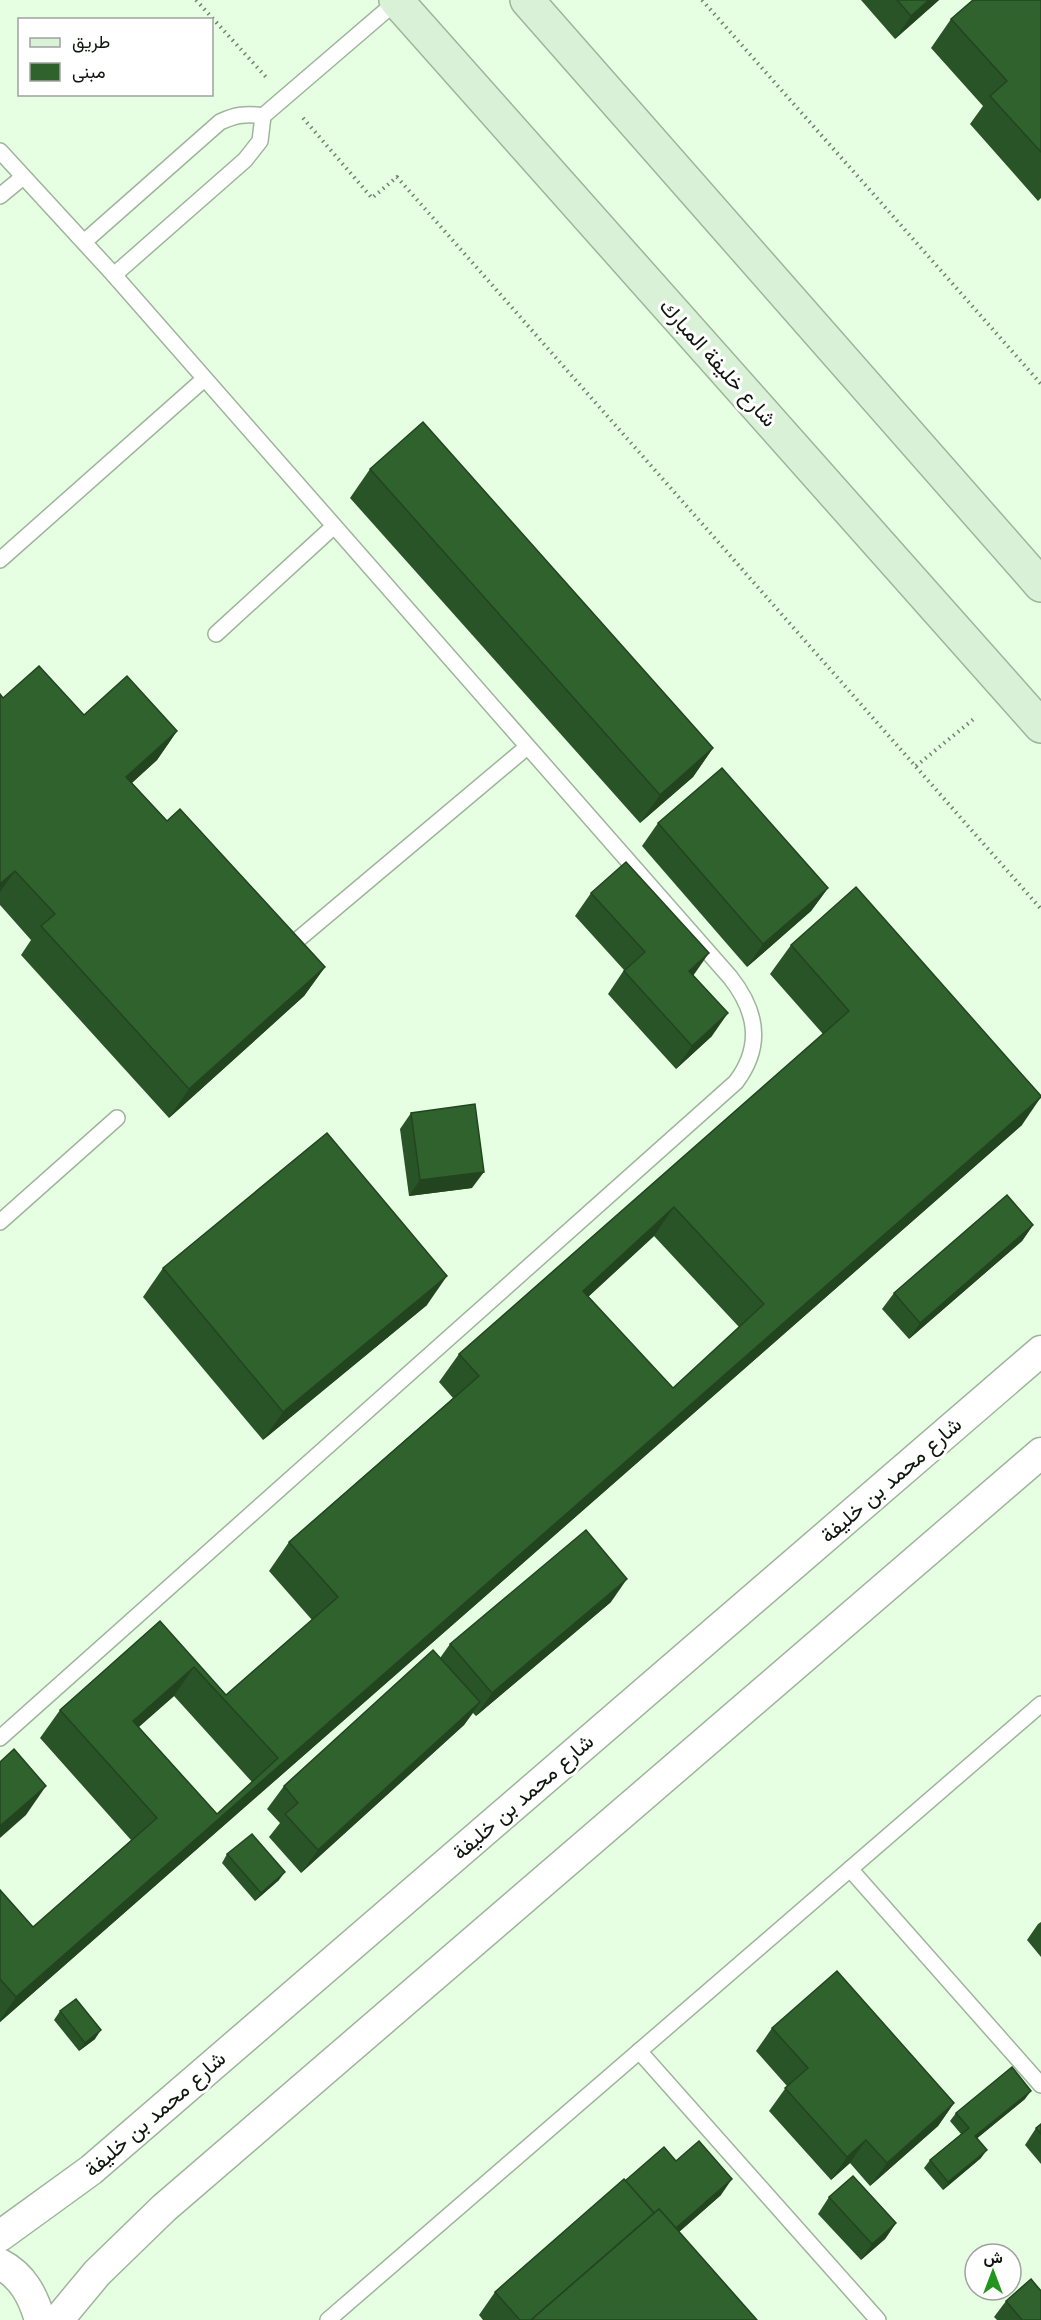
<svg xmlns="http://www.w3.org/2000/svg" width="1041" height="2320" font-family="'Fira Sans',Vazirmatn,sans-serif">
<rect width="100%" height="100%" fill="#e6ffe3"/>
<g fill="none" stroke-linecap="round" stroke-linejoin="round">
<!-- lane casing -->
<g stroke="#9eb59b" stroke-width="18">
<g id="lane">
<path d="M 0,151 L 114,275 L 730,977 C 757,1011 763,1046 736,1082 L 0,1738"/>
<polyline points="0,196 23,177"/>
<path d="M 84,242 L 220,122 C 235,115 246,113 263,116"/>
<polyline points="114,275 245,160 260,141 263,116 397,1"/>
<polyline points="0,560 203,380"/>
<polyline points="216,634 333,527"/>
<polyline points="295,942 527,747"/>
<polyline points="0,1222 117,1118"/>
<polyline points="850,1869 1041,2085"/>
<polyline points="639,2051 878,2320"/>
<polyline points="328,2320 1041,1704"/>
</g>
</g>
<!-- street casing -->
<g stroke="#9eb59b" stroke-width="33">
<g id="street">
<polyline points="0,2236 91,2170 1041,1351"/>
<path d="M 0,2264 C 23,2276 33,2296 40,2320"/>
<polyline points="58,2320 97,2273 164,2208 1041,1453"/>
</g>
</g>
<!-- secondary casing -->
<g stroke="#9eb59b" stroke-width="36">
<g id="secondary">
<polyline points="396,0 1041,726"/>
<polyline points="527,0 1041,585"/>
</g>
</g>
<!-- path -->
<g stroke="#738371" stroke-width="4" stroke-dasharray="1.5 4.5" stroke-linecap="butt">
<polyline points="196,0 266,77"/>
<polyline points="702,0 1041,384"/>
<polyline points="303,118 372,198 397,177 1041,909"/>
<polyline points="916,766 975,718"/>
</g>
<!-- lane -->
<use href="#lane" stroke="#fff" stroke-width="15"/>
<!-- street -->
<use href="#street" stroke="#fff" stroke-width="30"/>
<!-- secondary -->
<use href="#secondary" stroke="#d9f2d7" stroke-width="33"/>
</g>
<!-- wall -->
<g fill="#295427" fill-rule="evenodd">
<polygon points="861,0 939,0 895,39"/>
<polygon points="1041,0 1041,198 1038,201 970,124 983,106 931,48 951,19"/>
<polygon points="370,469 713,748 693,777 640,823 350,498"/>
<polygon points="0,694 3,698 84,715 177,731 157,760 132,783 167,821 325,967 304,996 169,1118 21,955 31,940 0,905"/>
<polygon points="658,823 828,888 811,911 747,967 642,846"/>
<polygon points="591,893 693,975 712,1036 676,1069 608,994 624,970 575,916"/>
<path d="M 791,945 L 1022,1125 L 0,2022 L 0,1890 L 33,1927 L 131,1840 L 40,1738 L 60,1710 L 160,1621 L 226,1695 L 312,1620 L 269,1571 L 289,1542 L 453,1398 L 439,1382 L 459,1354 L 823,1034 L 770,974 ZM 654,1236 L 739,1327 L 673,1388 L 588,1297 ZM 174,1696 L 252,1782 L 217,1814 L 138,1727 Z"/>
<polygon points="411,1113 472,1188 409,1196 400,1129"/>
<polygon points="1033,1225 1022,1241 909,1339 882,1309 894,1293"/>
<polygon points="163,1268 427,1305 263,1440 143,1297"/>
<polygon points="611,1602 476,1716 473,1713 464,1725 301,1873 269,1837 280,1823 267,1809 284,1786 440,1658 450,1644"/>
<polygon points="227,1854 279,1880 255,1901 222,1863"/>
<polygon points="1041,1922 1041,1957 1027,1940 1038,1924"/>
<polygon points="60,2011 95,2039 79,2051 54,2020"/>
<polygon points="772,2028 954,2103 938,2126 870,2186 850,2163 831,2180 769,2111 787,2086 756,2051"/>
<polygon points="1025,2099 977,2138 981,2158 943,2190 924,2168 930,2160 961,2134 950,2121 956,2113"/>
<polygon points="1041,2124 1041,2164 1025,2145 1036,2128"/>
<polygon points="676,2161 721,2195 679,2232 757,2320 483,2320 479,2315 495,2292 625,2181"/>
<polygon points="829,2197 896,2223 885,2239 861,2260 818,2214"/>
<polygon points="1006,2301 1041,2320 997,2320 994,2317"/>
</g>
<!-- shaded-wall -->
<g fill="#224520">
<polygon points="929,0 939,0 895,39 911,16"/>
<polygon points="177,731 157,760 106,806 126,777"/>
<polygon points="713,748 693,777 640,823 660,795"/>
<polygon points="15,871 0,892 0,884"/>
<polygon points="828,888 811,911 747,967 763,944"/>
<polygon points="709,953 693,976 689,971"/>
<polygon points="325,967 304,996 169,1118 189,1089"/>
<polygon points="728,1013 712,1036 676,1069 692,1046"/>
<polygon points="1041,1097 1022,1125 0,2022 0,2020 16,1997"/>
<polygon points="484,1172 472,1188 409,1196 420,1180"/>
<polygon points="674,1207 654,1236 563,1320 583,1291"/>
<polygon points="1033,1225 1022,1241 909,1339 920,1323"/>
<polygon points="447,1276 427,1305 263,1440 283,1412"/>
<polygon points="627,1579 611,1602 476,1716 492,1693"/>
<polygon points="194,1667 174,1696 113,1750 133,1721"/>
<polygon points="480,1702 464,1725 301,1873 318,1850"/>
<polygon points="46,1786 26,1815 0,1838 0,1826"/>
<polygon points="285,1872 279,1880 255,1901 261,1893"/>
<polygon points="101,2030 95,2039 79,2051 85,2043"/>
<polygon points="1031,2091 1025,2099 969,2145 975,2136"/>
<polygon points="954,2103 938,2126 870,2186 887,2163"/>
<polygon points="866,2140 850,2163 831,2180 847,2157"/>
<polygon points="987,2150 981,2158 943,2190 948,2182"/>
<polygon points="732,2179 721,2195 654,2254 665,2238"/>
<polygon points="896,2223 885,2239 861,2260 872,2244"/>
</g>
<!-- building -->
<g fill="#30622d" stroke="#224520" stroke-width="1.5" fill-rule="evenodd">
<polygon points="897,0 929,0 911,16"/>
<polygon points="973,0 1041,0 1041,152 990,96 1007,81 951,19"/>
<polygon points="423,422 713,748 660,795 370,469"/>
<polygon points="39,666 84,715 127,676 177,731 126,777 167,821 180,809 325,967 189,1089 41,926 55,914 15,871 0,884 0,694 3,698"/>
<polygon points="722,768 828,888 763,944 658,823"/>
<polygon points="626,862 709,953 689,971 728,1013 692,1046 624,971 645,952 591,893"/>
<path d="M 856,887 L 1041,1096 L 1041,1097 L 16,1997 L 0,1979 L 0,1890 L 33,1927 L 157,1818 L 60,1710 L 160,1621 L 226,1695 L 338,1597 L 289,1542 L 479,1376 L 459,1354 L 849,1011 L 791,945 ZM 674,1207 L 764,1304 L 673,1388 L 583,1291 ZM 194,1667 L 278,1758 L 217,1814 L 133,1721 Z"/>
<polygon points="475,1104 484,1172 420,1180 411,1113"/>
<polygon points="327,1133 447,1276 283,1412 163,1268"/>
<polygon points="1007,1195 1033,1225 920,1323 894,1293"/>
<polygon points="586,1530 627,1579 492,1693 450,1644"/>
<polygon points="433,1650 480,1702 318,1850 285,1814 298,1803 284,1786"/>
<polygon points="14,1749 46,1786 0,1826 0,1762"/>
<polygon points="252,1834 285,1872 261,1893 227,1854"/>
<polygon points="837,1971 954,2103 887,2163 866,2140 847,2157 785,2088 808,2068 772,2028"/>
<polygon points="76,1999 101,2030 85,2043 60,2011"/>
<polygon points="1012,2067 1031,2091 975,2136 987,2150 948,2182 930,2160 969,2128 956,2113"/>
<polygon points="1041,2124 1041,2134 1036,2128"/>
<polygon points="699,2141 732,2179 676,2228 659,2209 654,2213 625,2181 664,2147 676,2161"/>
<polygon points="853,2176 896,2223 872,2244 829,2197"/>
<polygon points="624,2179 654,2213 531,2320 520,2320 495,2292"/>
<polygon points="659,2209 757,2320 531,2320"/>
<polygon points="1031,2279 1041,2291 1041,2320 1022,2320 1006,2301"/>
</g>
<g text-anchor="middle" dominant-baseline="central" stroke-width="6" stroke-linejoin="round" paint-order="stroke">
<!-- street labels -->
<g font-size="21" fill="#0e160d" stroke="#fff">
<text transform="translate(718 363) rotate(48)">شارع خليفة المبارك</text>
<text transform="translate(891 1480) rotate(-41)">شارع محمد بن خليفة</text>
<text transform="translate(523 1797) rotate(-41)">شارع محمد بن خليفة</text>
<text transform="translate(155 2114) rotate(-41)">شارع محمد بن خليفة</text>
</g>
</g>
<!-- legend -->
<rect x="18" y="18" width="195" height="78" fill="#ffffff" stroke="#9fa29e" stroke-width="1.5"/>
<rect x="30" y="38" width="30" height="9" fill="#d9f2d7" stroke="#9fa29e" stroke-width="1.5"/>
<text x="72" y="48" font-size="18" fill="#0e160d">طريق</text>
<rect x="30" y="63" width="30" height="18" fill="#30622d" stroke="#9fa29e" stroke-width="1.5"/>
<text x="72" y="78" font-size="18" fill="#0e160d">مبنى</text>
<!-- north arrow -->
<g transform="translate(993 2272)"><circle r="28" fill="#ffffff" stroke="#9fa29e" stroke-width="1.5"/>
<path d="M0-4.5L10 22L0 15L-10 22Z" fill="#23941f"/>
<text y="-9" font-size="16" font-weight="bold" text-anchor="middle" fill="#0e160d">ش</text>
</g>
</svg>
